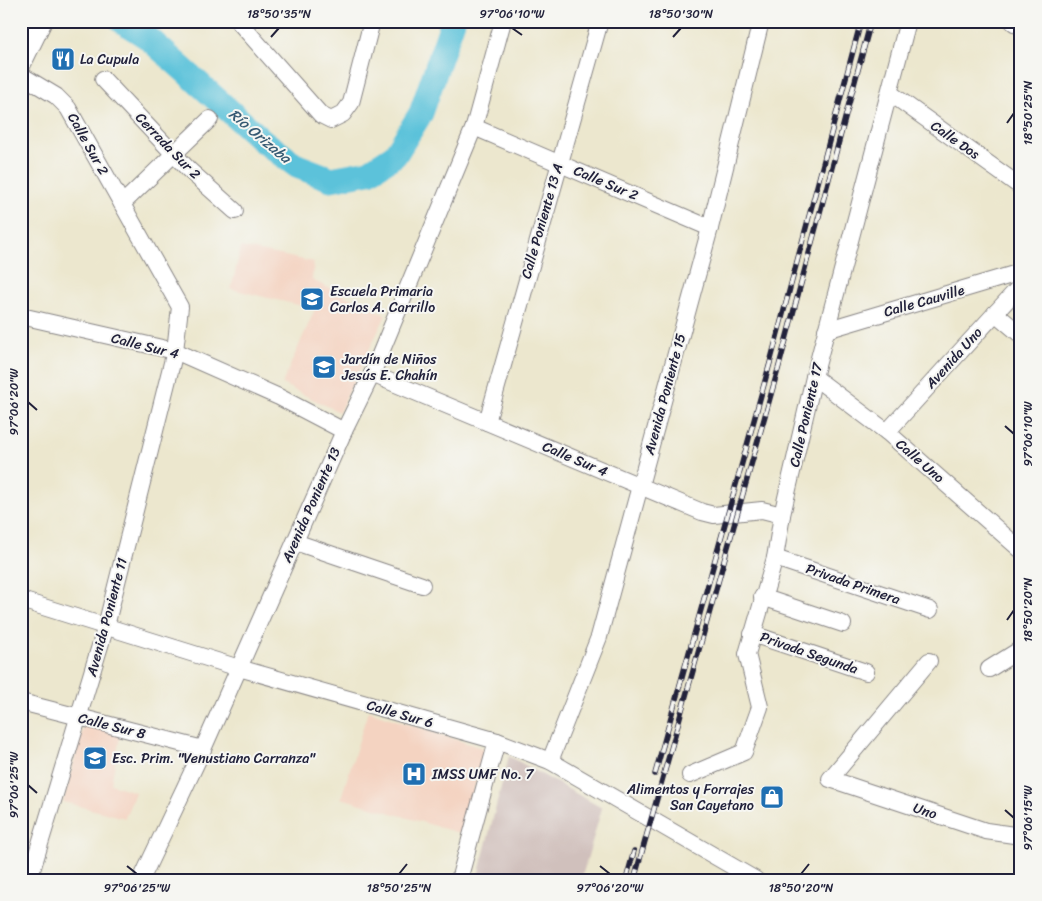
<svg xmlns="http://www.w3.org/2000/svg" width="1042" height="901" font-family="Sriracha,sans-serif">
<rect width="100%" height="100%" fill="#f6f6f2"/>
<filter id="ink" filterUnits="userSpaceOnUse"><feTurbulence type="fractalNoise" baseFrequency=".02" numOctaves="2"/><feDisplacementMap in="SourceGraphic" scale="10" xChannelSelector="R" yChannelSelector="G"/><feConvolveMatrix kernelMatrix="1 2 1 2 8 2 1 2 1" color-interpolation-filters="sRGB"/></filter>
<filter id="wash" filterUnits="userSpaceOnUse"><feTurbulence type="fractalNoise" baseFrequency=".0096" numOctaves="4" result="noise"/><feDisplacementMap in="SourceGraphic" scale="20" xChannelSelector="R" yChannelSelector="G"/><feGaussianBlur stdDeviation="1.12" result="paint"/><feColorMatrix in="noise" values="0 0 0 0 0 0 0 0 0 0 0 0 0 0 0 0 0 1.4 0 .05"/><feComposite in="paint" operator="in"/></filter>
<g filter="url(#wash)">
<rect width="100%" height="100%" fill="#ece7ce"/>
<!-- built -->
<g fill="#f4d3c1">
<polygon points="241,247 314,262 312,280 386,315 339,412 282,384 315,309 231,289"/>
<polygon points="368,711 485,749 462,834 341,798"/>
<polygon points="85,721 121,732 111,784 135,792 125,818 63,802"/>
</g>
<!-- industrial -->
<polygon fill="#d0c0bc" points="509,756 602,808 581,880 477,880"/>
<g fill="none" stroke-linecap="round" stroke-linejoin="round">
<!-- river -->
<polyline stroke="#5cc2da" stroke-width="25" points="122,21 147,37 263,141 297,166 331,179 369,172 395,155 421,113 453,21"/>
</g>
</g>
<g filter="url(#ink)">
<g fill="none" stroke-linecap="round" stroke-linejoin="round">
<!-- minor casing -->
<g stroke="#878484" stroke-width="18">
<g id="minor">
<polyline points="238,21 321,115 331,120 343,114 351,103 372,21"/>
<polyline points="1013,22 1021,27"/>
<polyline points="21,33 27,21"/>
<polyline points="21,68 44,21"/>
<polyline points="21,75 56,96 68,108 180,307 175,351 106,626 29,880"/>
<polyline points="103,79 189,170 235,211"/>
<polyline points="890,93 1021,187"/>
<polyline points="474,127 710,228"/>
<polyline points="122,204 210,119"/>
<polyline points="995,313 1021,335"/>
<polyline points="21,316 175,351 279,397 344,431"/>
<polyline points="826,330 1021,272"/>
<polyline points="372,374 702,512 714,515 762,510 782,515"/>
<polyline points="814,377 887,432 1021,550"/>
<polyline points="487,422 600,21"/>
<polyline points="887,432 1021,285"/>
<polyline points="295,542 422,585"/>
<polyline points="775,558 930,610"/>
<polyline points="762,597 843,624"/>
<polyline points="21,600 239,668 497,741 550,761 756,880"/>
<polyline points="752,634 866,672"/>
<polyline points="929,661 830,779 986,831 1021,836"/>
<polyline points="989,669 1021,649"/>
<polyline points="21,702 203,749"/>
<polyline points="550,761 599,637 710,228 761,21"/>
<polyline points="690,775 744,752 760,707 747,654 775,558 782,515 814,377 908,21"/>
<polyline points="141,880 203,749 344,431 372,374 474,127 503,21"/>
<polyline points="459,880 497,741"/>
</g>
</g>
<!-- minor -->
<use href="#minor" stroke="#fff" stroke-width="16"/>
<!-- rail casing -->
<g stroke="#22223b" stroke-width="5.5">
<g id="rail">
<polyline points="655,774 770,363 861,21"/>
<polyline points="626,880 634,851"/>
<polyline points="634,880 779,366 871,21"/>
</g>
</g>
<!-- rail -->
<use href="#rail" stroke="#f6f6f2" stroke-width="4" stroke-dasharray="11" stroke-linecap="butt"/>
</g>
</g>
<!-- ticks -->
<path fill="none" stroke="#22223b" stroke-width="2" d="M 512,28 L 522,35M 271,37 L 279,28M 673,37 L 681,28M 1007,123 L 1014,113M 28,402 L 37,410M 1005,426 L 1014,434M 1007,620 L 1014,610M 28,785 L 37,793M 1005,810 L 1014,818M 127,866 L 137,874M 600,866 L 610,874M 399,874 L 407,864M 801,874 L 809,864"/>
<!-- icons -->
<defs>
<g id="restaurant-square" transform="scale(1.25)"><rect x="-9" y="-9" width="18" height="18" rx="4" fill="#1f6fb2" stroke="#f6f6f2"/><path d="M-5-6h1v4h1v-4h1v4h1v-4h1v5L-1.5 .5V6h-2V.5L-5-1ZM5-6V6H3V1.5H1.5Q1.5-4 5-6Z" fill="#fff"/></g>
<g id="school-square" transform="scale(1.25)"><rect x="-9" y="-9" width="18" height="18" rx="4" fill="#1f6fb2" stroke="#f6f6f2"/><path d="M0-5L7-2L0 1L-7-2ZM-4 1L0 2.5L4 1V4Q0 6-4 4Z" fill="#fff"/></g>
<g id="hospital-square" transform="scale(1.25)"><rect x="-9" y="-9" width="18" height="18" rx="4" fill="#1f6fb2" stroke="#f6f6f2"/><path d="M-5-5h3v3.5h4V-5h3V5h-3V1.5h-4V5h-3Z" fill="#fff"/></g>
<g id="shop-square" transform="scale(1.25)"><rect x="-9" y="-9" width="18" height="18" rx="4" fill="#1f6fb2" stroke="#f6f6f2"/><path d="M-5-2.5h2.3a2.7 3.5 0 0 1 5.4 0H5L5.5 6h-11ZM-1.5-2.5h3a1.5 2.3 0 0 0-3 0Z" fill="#fff"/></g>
</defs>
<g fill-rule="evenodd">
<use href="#restaurant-square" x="63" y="59"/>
<use href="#school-square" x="312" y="299"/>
<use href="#school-square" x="324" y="367"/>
<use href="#school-square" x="95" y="758"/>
<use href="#hospital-square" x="414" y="774"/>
<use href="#shop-square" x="772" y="797"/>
</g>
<g text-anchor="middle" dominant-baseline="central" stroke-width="4" stroke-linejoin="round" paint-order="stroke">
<!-- poi labels -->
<g font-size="14" fill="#22223b" stroke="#f6f6f2" text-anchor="start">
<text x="80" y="59">La Cupula</text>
<text x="330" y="291">Escuela Primaria<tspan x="330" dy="16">Carlos A. Carrillo</tspan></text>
<text x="342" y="359">Jardín de Niños<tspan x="342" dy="16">Jesús E. Chahín</tspan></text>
<text x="112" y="758">Esc. Prim. "Venustiano Carranza"</text>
<text x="432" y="774">IMSS UMF No. 7</text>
<text x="754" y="789" text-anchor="end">Alimentos y Forrajes<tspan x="754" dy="16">San Cayetano</tspan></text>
</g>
<!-- street labels -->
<g font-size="14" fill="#22223b" stroke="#f6f6f2">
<text transform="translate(955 140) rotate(35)">Calle Dos</text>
<text transform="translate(88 144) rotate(61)">Calle Sur 2</text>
<text transform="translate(168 146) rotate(46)">Cerrada Sur 2</text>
<text transform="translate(606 183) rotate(23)">Calle Sur 2</text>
<text transform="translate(542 221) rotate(-74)">Calle Poniente 13 A</text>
<text transform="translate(924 301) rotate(-16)">Calle Cauville</text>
<text transform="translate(145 346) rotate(14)">Calle Sur 4</text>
<text transform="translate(954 358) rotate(-48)">Avenida Uno</text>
<text transform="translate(665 394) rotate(-75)">Avenida Poniente 15</text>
<text transform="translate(806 415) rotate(-77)">Calle Poniente 17</text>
<text transform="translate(575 459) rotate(23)">Calle Sur 4</text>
<text transform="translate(920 461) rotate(41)">Calle Uno</text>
<text transform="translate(311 505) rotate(-66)">Avenida Poniente 13</text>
<text transform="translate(853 584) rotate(19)">Privada Primera</text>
<text transform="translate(107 617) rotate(-75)">Avenida Poniente 11</text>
<text transform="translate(809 653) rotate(19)">Privada Segunda</text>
<text transform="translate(400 714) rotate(16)">Calle Sur 6</text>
<text transform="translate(112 726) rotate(14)">Calle Sur 8</text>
<text transform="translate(925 811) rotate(18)">Uno</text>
</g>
<!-- water labels -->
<g font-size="15" font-style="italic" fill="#365a73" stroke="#f6f6f2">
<text transform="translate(260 136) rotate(40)">Río Orizaba</text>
</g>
</g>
<!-- margin -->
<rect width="1042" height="901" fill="none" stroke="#f6f6f2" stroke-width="55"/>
<rect x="28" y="28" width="986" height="846" fill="none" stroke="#22223b" stroke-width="2"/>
<g font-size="12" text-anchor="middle" fill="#22223b">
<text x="279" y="18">18°50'35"N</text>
<text x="512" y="18">97°06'10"W</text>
<text x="681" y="18">18°50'30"N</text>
<text transform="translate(1028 113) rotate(-90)" y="4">18°50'25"N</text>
<text transform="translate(14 402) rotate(-90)" y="4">97°06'20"W</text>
<text transform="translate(1028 434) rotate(-90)" y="4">97°06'10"W</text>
<text transform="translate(1028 610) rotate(-90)" y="4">18°50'20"N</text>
<text transform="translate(14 785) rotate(-90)" y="4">97°06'25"W</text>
<text transform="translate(1028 818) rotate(-90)" y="4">97°06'15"W</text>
<text x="137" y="892">97°06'25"W</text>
<text x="399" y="892">18°50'25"N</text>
<text x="610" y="892">97°06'20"W</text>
<text x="801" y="892">18°50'20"N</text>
</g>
</svg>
